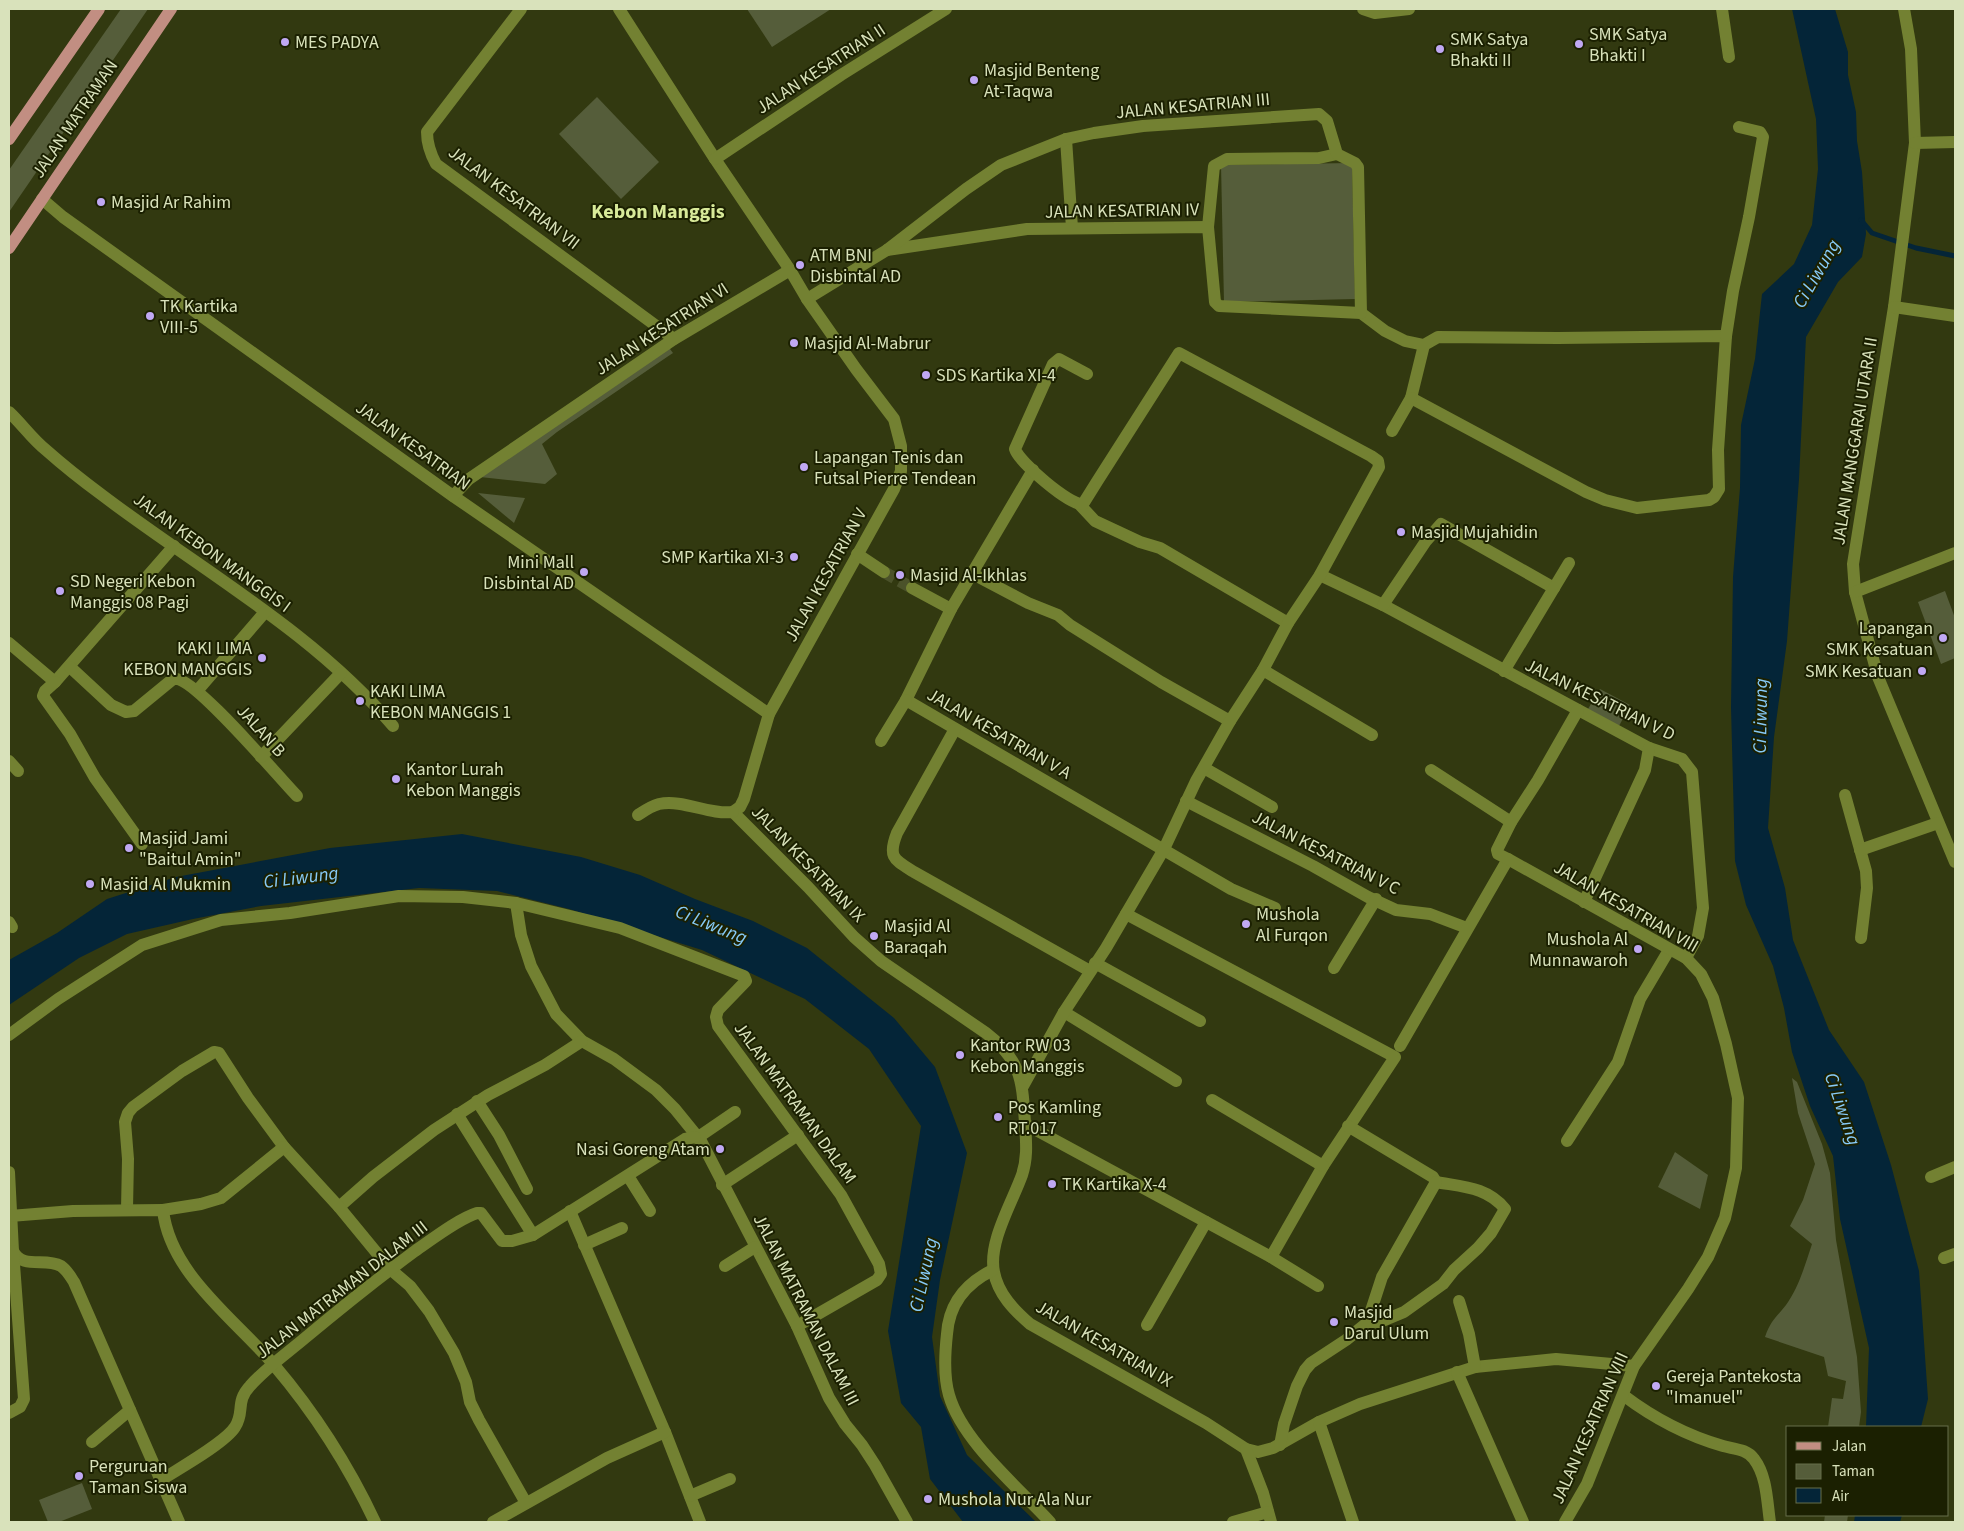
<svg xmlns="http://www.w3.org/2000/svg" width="1964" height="1531" font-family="'Source Sans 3',sans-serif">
<rect width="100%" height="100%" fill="#323910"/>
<!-- green -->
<g fill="#555d3a">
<polygon points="121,9 148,9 9,212 9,170"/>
<polygon points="747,9 831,9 772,47"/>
<polygon points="597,97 659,162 621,199 559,134"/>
<polygon points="1352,163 1355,299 1224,302 1221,165"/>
<polygon points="667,345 673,353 667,357 557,432 542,444 557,474 545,484 480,477"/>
<polygon points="478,493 525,498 514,523"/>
<polygon points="1945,591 1955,618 1955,658 1941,664 1918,602"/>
<polygon points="1600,689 1630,705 1619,726 1588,709"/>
<path d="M 1792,1078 L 1797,1082 L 1822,1144 L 1830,1173 L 1836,1240 L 1857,1357 L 1861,1412 L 1859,1427 L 1828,1427 L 1832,1398 L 1843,1399 L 1846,1381 L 1828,1376 L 1824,1357 L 1765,1337 C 1771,1320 1776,1318 1786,1305 C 1799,1287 1805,1265 1812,1244 L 1790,1226 L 1803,1200 L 1815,1164 L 1798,1113 Z"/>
<polygon points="1675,1152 1708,1175 1700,1209 1658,1187"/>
<polygon points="82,1483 92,1509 59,1522 48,1522 39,1500"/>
<polygon points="1825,1515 1848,1515 1847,1522 1824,1522"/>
</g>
<!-- water -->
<g fill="#042538">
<polygon points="1792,9 1835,9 1848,52 1848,75 1856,112 1857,141 1862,172 1866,234 1862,257 1838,282 1806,337 1799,479 1787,641 1774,737 1768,828 1785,888 1793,940 1829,1030 1864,1082 1891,1165 1919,1271 1928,1399 1921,1427 1866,1427 1869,1348 1840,1219 1833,1156 1810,1106 1792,1052 1784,1008 1773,966 1746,905 1735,861 1731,707 1733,577 1740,488 1741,425 1755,359 1762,294 1794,264 1812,225 1818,169 1816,119"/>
<polygon points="462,834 581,857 640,875 695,899 753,921 807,948 894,1018 935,1067 967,1153 940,1280 932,1337 940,1396 967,1455 1036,1522 963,1522 930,1479 921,1427 901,1403 888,1331 921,1126 869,1049 805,999 702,950 569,909 497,891 419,888 261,906 193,919 127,934 79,958 9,1005 9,960 57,933 107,899 176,877 330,848"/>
<polygon points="1855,1515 1902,1515 1900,1522 1854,1522"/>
</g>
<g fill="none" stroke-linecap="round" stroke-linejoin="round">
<!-- stream -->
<polyline stroke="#042538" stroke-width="5" points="1861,220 1872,233 1916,248 1955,256"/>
<!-- minor-tunnel -->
<polyline stroke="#4b522a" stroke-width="12" stroke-dasharray="12 6" stroke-linecap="butt" points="884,572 912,588"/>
<!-- minor -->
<g stroke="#738132" stroke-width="12">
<path d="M 521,9 L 427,132 C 427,144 430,153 436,164 L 674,339"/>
<polyline points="619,9 715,159 790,270"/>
<polyline points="1363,9 1375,13 1409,9"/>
<polyline points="1722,9 1729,57"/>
<polyline points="1904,9 1911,49 1915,143 1894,307 1853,564 1855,592 1878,677 1955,862"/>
<polyline points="1066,139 1072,228"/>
<polyline points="1915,143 1955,142"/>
<polyline points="715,159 841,75 946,9"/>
<polyline points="42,199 63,217 453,496 769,714"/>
<polyline points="1208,227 1214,166 1227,159 1319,158 1337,154"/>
<polyline points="887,250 1027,229 1208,227 1215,302 1219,306 1361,313 1385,331 1405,341 1424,345 1438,337 1558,338 1726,336 1718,450 1719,489 1714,497 1709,500 1637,508 1605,500 1586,492 1411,398 1424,345"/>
<polyline points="807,299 887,250 966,189 1001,165 1066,139 1094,133 1143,126 1319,114 1327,121 1337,154 1355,163 1358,167 1361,313"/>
<polyline points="1894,307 1955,316"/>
<polyline points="1726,336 1733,291 1749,217 1763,137 1760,132 1739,127"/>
<path d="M 9,412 C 22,424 32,439 46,450 C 64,466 83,481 102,495 C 198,568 315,633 393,726"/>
<polyline points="1392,431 1411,398"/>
<path d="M 453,496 L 469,479 L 674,339 L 790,270 L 807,299 L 856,369 L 894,419 L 901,446 L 901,471 L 894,489 L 769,714 L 744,799 L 740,807 L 733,812 L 808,887 L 854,937 L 881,961 L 986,1033 C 1022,1061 1022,1080 1025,1123 C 1026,1141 1028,1157 1022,1175 C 1012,1203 988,1242 994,1272 C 998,1294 1014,1310 1030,1324 L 1206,1423 L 1246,1449 L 1258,1452 L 1273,1448 L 1319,1422 L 1360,1404 L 1475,1367 L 1556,1359 L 1634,1366"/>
<polyline points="1080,505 1095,521 1140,542 1160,548 1288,623"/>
<polyline points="857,554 884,572"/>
<polyline points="971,573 1028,603 1058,615 1070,625 1161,682 1230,721"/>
<polyline points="1320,575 1383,605 1649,748 1682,759 1692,772 1703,908 1698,936 1686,958"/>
<polyline points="912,588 951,609 906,700 1231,889 1275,908"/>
<polyline points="1855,592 1955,553"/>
<polyline points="1383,605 1426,541 1441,524 1554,588"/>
<polyline points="951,609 1033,470"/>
<polyline points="9,643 55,682 174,546"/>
<path d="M 70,667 L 111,705 L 126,712 L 134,711 L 173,679 C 193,674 279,778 297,796"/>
<polyline points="1263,670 1372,735"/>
<polyline points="1504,671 1569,563"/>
<polyline points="55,682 45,691 43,696 70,734 95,778 142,844"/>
<polyline points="197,691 265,612"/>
<path d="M 955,729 L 897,833 C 887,858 895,860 914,872 L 1090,971"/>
<polyline points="881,741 906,700"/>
<polyline points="261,757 341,673"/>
<polyline points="9,761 18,771"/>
<polyline points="1204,768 1272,807"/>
<polyline points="1431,770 1511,822"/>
<polyline points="1845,795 1866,871 1867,888 1861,938"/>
<polyline points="1186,801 1313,866 1368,897 1396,910 1430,914 1467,928"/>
<path d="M 638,815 C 644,811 651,806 659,804 C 683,799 709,815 733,812"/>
<polyline points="1860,850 1938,823"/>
<polyline points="1584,902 1645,770 1649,748"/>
<polyline points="516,903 521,935 531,966 556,1014 582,1041 614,1059 656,1090 675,1109 701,1141 797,1326 829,1398 845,1424 862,1445 875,1465 907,1522"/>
<polyline points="1126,914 1395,1057 1323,1166 1271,1257"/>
<polyline points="9,922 12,927"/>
<polyline points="1095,963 1200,1021"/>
<polyline points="1334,968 1376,899"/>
<polyline points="1064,1012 1176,1081"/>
<polyline points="9,1035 58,999 142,945 221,920 290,913 399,896 463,897 516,903 620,928 744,976 746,981 718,1010 716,1017 718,1026 841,1195 879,1264 881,1274 877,1280 797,1326"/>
<polyline points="1400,1046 1508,859"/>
<path d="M 1023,1086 L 1064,1012 L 1106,948 L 1164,849 L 1196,781 L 1230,721 L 1263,670 L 1288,623 L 1320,575 L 1379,467 L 1378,461 L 1371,456 L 1179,353 L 1098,480 L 1083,504 C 1070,506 1019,462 1015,449 L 1053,364 L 1059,359 L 1087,374"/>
<polyline points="1212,1100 1323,1166"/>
<polyline points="477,1101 499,1135 527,1189"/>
<polyline points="457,1114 533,1235"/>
<polyline points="1025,1124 1271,1257 1318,1286"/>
<polyline points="1348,1126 1433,1177 1436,1182"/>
<polyline points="697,1138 735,1112"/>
<polyline points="1567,1141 1618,1062 1640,999 1669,950"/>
<path d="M 9,1172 L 13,1251 C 23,1270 45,1257 61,1266 C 67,1270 70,1276 74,1282 L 179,1522"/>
<polyline points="628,1176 650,1211"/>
<polyline points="1931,1177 1955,1167"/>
<polyline points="722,1185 798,1135"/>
<polyline points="339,1207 373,1177 434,1130 488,1095 545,1065 582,1041"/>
<polyline points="127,1209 128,1159 125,1122 128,1113 133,1107 182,1071 214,1052 219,1053 248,1098 284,1147 339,1207 390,1269 410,1286 429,1311 454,1353 466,1382 470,1402 479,1420 526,1503"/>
<polyline points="163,1210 201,1204 221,1198 284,1147"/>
<polyline points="570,1211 665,1432 700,1522"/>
<path d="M 10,1216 L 73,1211 L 163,1210 C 170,1274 235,1319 274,1365 C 314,1412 349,1467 375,1522"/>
<polyline points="584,1245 622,1228"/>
<polyline points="1944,1258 1955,1254"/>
<polyline points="725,1266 755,1247"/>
<path d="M 993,1270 C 966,1283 949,1304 947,1334 C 945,1352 944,1378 949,1395 C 962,1441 1018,1487 1050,1522"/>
<polyline points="1459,1301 1469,1334 1475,1367"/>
<path d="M 1367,1323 L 1380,1322 L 1404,1312 L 1443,1284 L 1454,1270 L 1478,1248 L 1491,1233 L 1505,1209 C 1487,1187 1463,1187 1436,1182"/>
<polyline points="1147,1325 1206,1222"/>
<polyline points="1457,1372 1523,1522"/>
<path d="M 1623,1395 C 1652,1417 1688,1436 1723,1446 C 1734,1449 1747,1449 1754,1459 C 1767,1476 1767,1502 1770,1522"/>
<polyline points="9,1413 20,1407 24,1399 13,1251"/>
<polyline points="1319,1422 1353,1522"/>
<polyline points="92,1442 130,1410"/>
<polyline points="1280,1445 1284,1424 1297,1386 1305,1370 1311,1363 1346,1340 1367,1323 1382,1277 1436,1182"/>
<polyline points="1246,1449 1263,1493 1271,1522"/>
<path d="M 161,1480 C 178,1469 225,1443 235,1427 C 245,1412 235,1402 250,1386 C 266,1368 286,1354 305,1338 C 341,1308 377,1279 415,1251 C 431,1240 458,1219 477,1213 L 481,1213 L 502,1241 L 512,1241 L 533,1235 L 685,1139 L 695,1137"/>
<polyline points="690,1496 730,1479"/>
<polyline points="493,1522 607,1458 665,1432"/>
<polyline points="1233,1522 1268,1512"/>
<polyline points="1565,1522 1587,1484 1634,1366 1688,1289 1708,1257 1725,1218 1736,1168 1738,1098 1726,1044 1713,998 1701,974 1686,958 1508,859 1498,854 1497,850 1511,822 1538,780 1578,710"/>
</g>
<!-- major -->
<g stroke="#c28e82" stroke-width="12">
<polyline points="9,139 99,9"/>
<polyline points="9,248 171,9"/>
</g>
</g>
<!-- markers -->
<g fill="#c0a8f3" stroke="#1b2001" stroke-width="2">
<circle cx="285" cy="42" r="5"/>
<circle cx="1579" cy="44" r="5"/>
<circle cx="1440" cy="49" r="5"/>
<circle cx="974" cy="80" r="5"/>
<circle cx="101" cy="202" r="5"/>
<circle cx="800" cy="265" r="5"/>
<circle cx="150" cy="316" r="5"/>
<circle cx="794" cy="343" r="5"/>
<circle cx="926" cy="375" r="5"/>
<circle cx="804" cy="467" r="5"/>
<circle cx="1401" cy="532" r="5"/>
<circle cx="794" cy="557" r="5"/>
<circle cx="584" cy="572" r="5"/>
<circle cx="900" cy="575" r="5"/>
<circle cx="60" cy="591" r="5"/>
<circle cx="1943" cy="638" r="5"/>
<circle cx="262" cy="658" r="5"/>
<circle cx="1922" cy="671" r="5"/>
<circle cx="360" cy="701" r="5"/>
<circle cx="396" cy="779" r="5"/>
<circle cx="129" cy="848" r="5"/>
<circle cx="90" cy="884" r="5"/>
<circle cx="1246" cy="924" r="5"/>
<circle cx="874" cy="936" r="5"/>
<circle cx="1638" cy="949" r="5"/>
<circle cx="960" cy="1055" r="5"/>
<circle cx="998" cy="1117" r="5"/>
<circle cx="720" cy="1149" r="5"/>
<circle cx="1052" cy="1184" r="5"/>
<circle cx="1334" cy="1322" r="5"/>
<circle cx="1656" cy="1386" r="5"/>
<circle cx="79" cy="1476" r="5"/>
<circle cx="928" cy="1499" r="5"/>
</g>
<g text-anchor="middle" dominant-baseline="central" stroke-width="4" stroke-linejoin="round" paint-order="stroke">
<!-- poi labels -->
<g font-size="18" fill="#d9e2bb" stroke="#1b2001" text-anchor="start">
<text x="1589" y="34">SMK Satya<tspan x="1589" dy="21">Bhakti I</tspan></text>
<text x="1450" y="39">SMK Satya<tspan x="1450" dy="21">Bhakti II</tspan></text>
<text x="295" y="42">MES PADYA</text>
<text x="984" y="70">Masjid Benteng<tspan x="984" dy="21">At-Taqwa</tspan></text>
<text x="111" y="202">Masjid Ar Rahim</text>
<text x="810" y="255">ATM BNI<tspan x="810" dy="21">Disbintal AD</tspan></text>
<text x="160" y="306">TK Kartika<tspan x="160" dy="21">VIII-5</tspan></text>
<text x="804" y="343">Masjid Al-Mabrur</text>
<text x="936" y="375">SDS Kartika XI-4</text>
<text x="814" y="457">Lapangan Tenis dan<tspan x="814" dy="21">Futsal Pierre Tendean</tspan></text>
<text x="1411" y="532">Masjid Mujahidin</text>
<text x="784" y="557" text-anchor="end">SMP Kartika XI-3</text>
<text x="574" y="562" text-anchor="end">Mini Mall<tspan x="574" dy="21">Disbintal AD</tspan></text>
<text x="910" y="575">Masjid Al-Ikhlas</text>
<text x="70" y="581">SD Negeri Kebon<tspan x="70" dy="21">Manggis 08 Pagi</tspan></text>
<text x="1933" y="628" text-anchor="end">Lapangan<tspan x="1933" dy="21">SMK Kesatuan</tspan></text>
<text x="252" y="648" text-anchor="end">KAKI LIMA<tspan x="252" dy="21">KEBON MANGGIS</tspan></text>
<text x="1912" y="671" text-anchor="end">SMK Kesatuan</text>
<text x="370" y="691">KAKI LIMA<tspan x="370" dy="21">KEBON MANGGIS 1</tspan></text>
<text x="406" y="769">Kantor Lurah<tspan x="406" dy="21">Kebon Manggis</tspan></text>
<text x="139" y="838">Masjid Jami<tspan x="139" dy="21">"Baitul Amin"</tspan></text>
<text x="100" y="884">Masjid Al Mukmin</text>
<text x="1256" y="914">Mushola<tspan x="1256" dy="21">Al Furqon</tspan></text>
<text x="884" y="926">Masjid Al<tspan x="884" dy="21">Baraqah</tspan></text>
<text x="1628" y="939" text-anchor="end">Mushola Al<tspan x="1628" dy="21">Munnawaroh</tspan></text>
<text x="970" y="1045">Kantor RW 03<tspan x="970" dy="21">Kebon Manggis</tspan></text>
<text x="1008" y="1107">Pos Kamling<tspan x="1008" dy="21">RT.017</tspan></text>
<text x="710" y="1149" text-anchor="end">Nasi Goreng Atam</text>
<text x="1062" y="1184">TK Kartika X-4</text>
<text x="1344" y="1312">Masjid<tspan x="1344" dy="21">Darul Ulum</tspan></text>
<text x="1666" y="1376">Gereja Pantekosta<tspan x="1666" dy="21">"Imanuel"</tspan></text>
<text x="89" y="1466">Perguruan<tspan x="89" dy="21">Taman Siswa</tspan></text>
<text x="938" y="1499">Mushola Nur Ala Nur</text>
</g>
<!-- street labels -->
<g font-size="18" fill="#d9e2bb" stroke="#1b2001">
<text transform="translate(821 69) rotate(-33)">JALAN KESATRIAN II</text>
<text transform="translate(1193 106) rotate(-5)">JALAN KESATRIAN III</text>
<text transform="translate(75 119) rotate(-56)">JALAN MATRAMAN</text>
<text transform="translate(514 198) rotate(37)">JALAN KESATRIAN VII</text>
<text transform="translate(1122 211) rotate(-1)">JALAN KESATRIAN IV</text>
<text transform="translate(662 329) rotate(-33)">JALAN KESATRIAN VI</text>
<text transform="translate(1855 441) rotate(-81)">JALAN MANGGARAI UTARA II</text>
<text transform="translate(413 446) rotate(36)">JALAN KESATRIAN</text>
<text transform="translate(212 553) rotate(36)">JALAN KEBON MANGGIS I</text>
<text transform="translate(826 575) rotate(-61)">JALAN KESATRIAN V</text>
<text transform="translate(1600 700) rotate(26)">JALAN KESATRIAN V D</text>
<text transform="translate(261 731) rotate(48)">JALAN B</text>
<text transform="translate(999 734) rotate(30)">JALAN KESATRIAN V A</text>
<text transform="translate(1326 853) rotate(27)">JALAN KESATRIAN V C</text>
<text transform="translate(808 864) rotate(46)">JALAN KESATRIAN IX</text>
<text transform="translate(1626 907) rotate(30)">JALAN KESATRIAN VIII</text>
<text transform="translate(795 1103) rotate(54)">JALAN MATRAMAN DALAM</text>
<text transform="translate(342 1290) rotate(-38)">JALAN MATRAMAN DALAM III</text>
<text transform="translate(806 1310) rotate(63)">JALAN MATRAMAN DALAM III</text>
<text transform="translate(1104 1344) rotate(30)">JALAN KESATRIAN IX</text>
<text transform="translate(1590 1428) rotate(-66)">JALAN KESATRIAN VIII</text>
</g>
<!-- water labels -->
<g font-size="19" font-style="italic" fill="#87caf7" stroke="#1b2001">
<text transform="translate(1817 274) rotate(-60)">Ci Liwung</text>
<text transform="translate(1761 716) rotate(-89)">Ci Liwung</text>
<text transform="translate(301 878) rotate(-7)">Ci Liwung</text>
<text transform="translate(711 925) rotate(22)">Ci Liwung</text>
<text transform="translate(1842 1109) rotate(71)">Ci Liwung</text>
<text transform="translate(924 1275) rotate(-78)">Ci Liwung</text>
</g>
<!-- quarter labels -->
<g font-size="20" font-weight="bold" fill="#d8ea99" stroke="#1b2001">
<text x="658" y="212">Kebon Manggis</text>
</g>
</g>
<!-- border -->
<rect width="1964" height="1531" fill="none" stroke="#d9e2bb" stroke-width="20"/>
<!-- legend -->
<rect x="1786" y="1426" width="162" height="90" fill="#1b2001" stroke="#676e4b"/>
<rect x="1796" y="1442" width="25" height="8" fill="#c28e82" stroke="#676e4b"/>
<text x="1832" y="1451" font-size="15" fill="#d9e2bb">Jalan</text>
<rect x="1796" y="1464" width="25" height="15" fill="#555d3a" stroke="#676e4b"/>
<text x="1832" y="1476" font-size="15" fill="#d9e2bb">Taman</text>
<rect x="1796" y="1488" width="25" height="15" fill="#042538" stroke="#676e4b"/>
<text x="1832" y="1501" font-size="15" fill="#d9e2bb">Air</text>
</svg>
